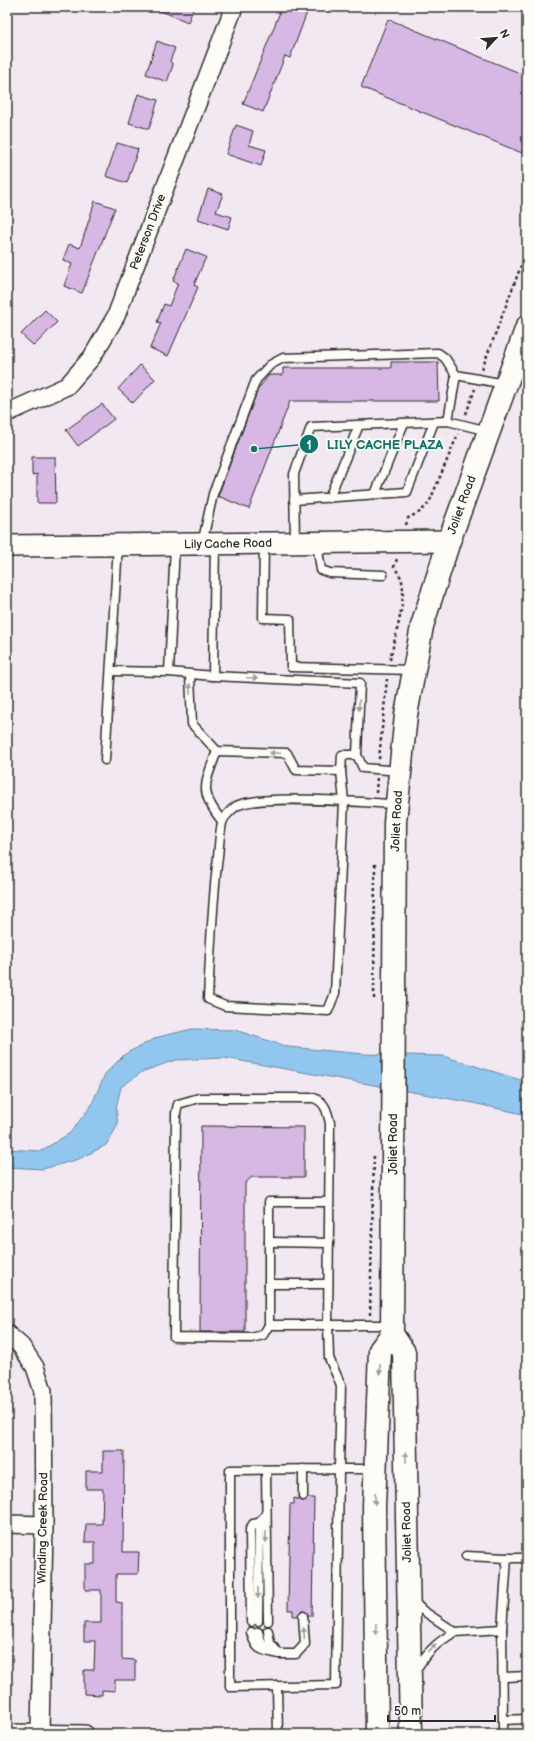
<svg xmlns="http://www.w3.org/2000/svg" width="534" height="1741" font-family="'Balsamiq Sans',sans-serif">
<rect width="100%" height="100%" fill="#f2e8f1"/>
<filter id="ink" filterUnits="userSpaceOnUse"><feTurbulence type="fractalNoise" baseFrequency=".025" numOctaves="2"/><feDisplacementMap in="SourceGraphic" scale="8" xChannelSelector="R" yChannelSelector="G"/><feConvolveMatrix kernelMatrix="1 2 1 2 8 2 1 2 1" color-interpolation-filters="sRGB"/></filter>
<g filter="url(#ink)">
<!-- water -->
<polygon fill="#91c7ef" stroke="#6889a1" points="192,1029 235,1030 288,1047 364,1054 443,1056 527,1082 527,1115 473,1103 225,1058 175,1060 142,1072 121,1087 116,1108 118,1125 106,1145 79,1159 43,1169 7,1167 7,1149 41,1151 70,1133 91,1106 105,1074 125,1054 158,1037"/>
<!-- building -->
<g fill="#d7b8e4" stroke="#2b2b2b">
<polygon points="151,7 194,7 188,22"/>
<polygon points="282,7 309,7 290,58 285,56 263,112 243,104"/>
<polygon points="388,19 527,76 527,155 361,87"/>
<polygon points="157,41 175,48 170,61 173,65 167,82 146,74"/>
<polygon points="138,94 158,100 149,129 129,123"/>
<polygon points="236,125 253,131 249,145 266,150 261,166 226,154"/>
<polygon points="117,143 138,149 127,183 106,176"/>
<polygon points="208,189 223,194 216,212 232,217 228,229 198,219"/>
<polygon points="95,201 115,208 82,293 64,286 72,264 63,260 69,244 80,248"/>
<polygon points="186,249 206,257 194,285 198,287 168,356 150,348 161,323 157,322 164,304 169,306 178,283 173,281"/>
<polygon points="45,310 57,322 34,346 21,334"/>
<polygon points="391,362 438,362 439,401 290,401 249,509 218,496 258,389 269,375 283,375 283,368 391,368"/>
<polygon points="140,365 155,379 133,403 118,389"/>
<polygon points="102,404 114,419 78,446 66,430"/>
<polygon points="32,457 55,457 56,503 37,503 37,474 32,475"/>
<polygon points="201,1126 304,1127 304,1177 252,1177 245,1183 245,1332 200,1332"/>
<polygon points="103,1451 124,1451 123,1552 139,1552 138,1574 116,1574 116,1602 122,1603 122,1659 135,1660 135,1680 115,1680 115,1691 102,1690 102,1695 84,1694 84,1670 94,1670 95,1641 84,1641 84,1623 101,1623 101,1590 85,1590 85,1564 95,1564 95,1542 85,1542 86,1524 102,1524 103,1489 86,1489 86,1471 103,1471"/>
<polygon points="294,1498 303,1501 308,1498 314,1498 312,1616 309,1616 307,1613 303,1611 300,1612 298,1616 293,1616 293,1610 288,1610 290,1504 294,1504"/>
</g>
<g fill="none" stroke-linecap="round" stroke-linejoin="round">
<!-- service casing -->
<g stroke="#2b2b2b" stroke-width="11">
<g id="service">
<polyline points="448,421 456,375"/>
<polyline points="375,494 404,423"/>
<polyline points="329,498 359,425"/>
<polyline points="294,500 407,492 434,422"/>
<polyline points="295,542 294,474 311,427 448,421 488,431"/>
<polyline points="317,543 321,570 330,573 383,575"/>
<polyline points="202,544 213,494 256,380 270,365 283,358 438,353 445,358 456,375 505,384"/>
<polyline points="264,544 263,618 290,619 291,667 413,670"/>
<polyline points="111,671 169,672 213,676 215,544"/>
<polyline points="169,672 175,545"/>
<polyline points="190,675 192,724 217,751 287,753 296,770 341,771 342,755 357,755 360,683 213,676"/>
<path d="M 217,751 C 205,784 198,791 222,821"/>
<polyline points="357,755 363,768 400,771"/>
<polyline points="105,760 118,545"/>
<path d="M 341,771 L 344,802 L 335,993 L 328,1011 L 225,1006 L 208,999 C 210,954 212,910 217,865 C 219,852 219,836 222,823 C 223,818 231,810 235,807 C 253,793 368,803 395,804"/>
<path d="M 329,1202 L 269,1202 L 269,1325 L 263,1335 L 251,1338 L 174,1337 L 176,1113 L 178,1104 L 199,1098 L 314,1098 C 326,1103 327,1111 330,1123 L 328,1325 L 329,1358 L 341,1385 L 339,1469 L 230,1470 L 230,1687 L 336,1685 L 339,1469 L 375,1469"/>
<polyline points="269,1242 329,1243"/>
<polyline points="269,1284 328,1284"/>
<polyline points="269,1325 390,1325"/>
<polyline points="303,1469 303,1496"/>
<polyline points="266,1470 268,1621"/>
<polyline points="466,1556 507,1558 502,1629"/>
<polyline points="507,1558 527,1558"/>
<path d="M 413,1601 L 422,1610 L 455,1632 C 437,1642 426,1653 416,1670"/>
<polyline points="258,1621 259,1523 266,1514"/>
<polyline points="251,1622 250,1529 253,1524 259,1523"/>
<polyline points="268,1631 270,1643 279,1654 296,1654 305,1644 303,1616"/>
<path d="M 251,1632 C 256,1651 261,1650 279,1654"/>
<polyline points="258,1632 262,1644 272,1650"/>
<polyline points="455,1632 502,1629 503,1720 527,1719"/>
<polyline points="504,1677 527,1676"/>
<polyline points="277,1686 278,1734"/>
<polyline points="503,1734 503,1720"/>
</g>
</g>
<!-- minor casing -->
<g stroke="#2b2b2b" stroke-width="20">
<g id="minor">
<polyline points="7,413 67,386 92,357 116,316 234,7"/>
<polyline points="7,1334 21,1346 35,1367 43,1391 44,1525 40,1733"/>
<polyline points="7,1524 44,1525"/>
<polyline points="7,1733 85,1734"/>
</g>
</g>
<!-- tertiary casing -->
<g stroke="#2b2b2b" stroke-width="24">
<polyline id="tertiary" points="7,546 449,541"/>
</g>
<!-- primary casing -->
<g stroke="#2b2b2b" stroke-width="25">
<g id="primary">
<polyline points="377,1734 374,1507 380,1350 392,1334"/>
<polyline points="411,1734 404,1352 392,1334 395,822 406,715 422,626 449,541 527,327"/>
</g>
</g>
<!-- path -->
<g stroke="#2b2b2b" stroke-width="2.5" stroke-dasharray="3 3" stroke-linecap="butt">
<polyline points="482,369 527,250"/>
<polyline points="466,414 475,389"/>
<polyline points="406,525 408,518 420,512 429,503 458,434"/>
<path d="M 390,660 C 394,639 408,597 401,578 C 399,574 397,571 394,567 L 397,559"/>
<polyline points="379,759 387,679"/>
<polyline points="376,793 377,778"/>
<polyline points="374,999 375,864"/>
<polyline points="370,1315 374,1154"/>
</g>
<!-- service -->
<use href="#service" stroke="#fdfcf7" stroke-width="8"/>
<!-- minor -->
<use href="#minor" stroke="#fdfcf7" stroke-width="17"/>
<!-- tertiary -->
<use href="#tertiary" stroke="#fdfcf7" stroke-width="21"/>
<!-- primary -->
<use href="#primary" stroke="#fdfcf7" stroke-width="22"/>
</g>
<!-- one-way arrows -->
<defs><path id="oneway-solid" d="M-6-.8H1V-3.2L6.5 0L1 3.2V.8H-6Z"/></defs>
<g fill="#9e9e9b">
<use href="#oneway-solid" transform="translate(252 678) rotate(3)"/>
<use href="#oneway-solid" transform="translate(190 689) rotate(-93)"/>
<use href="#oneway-solid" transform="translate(359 705) rotate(92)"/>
<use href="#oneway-solid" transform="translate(275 753) rotate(-178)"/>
<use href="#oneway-solid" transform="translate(380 1369) rotate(92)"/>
<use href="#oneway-solid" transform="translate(406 1457) rotate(-91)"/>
<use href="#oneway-solid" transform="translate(375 1499) rotate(92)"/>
<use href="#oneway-solid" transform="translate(266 1537) rotate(89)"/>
<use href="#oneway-solid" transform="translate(258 1593) rotate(90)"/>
<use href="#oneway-solid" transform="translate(376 1629) rotate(89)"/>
<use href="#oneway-solid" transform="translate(304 1633) rotate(-94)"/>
<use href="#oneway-solid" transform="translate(432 1648) rotate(-44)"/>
</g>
</g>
<g text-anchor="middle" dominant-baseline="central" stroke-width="4" stroke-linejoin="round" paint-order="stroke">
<!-- street labels -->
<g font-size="12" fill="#2b2b2b" stroke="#fdfcf7">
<text transform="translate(148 232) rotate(-69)">Peterson Drive</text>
<text transform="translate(462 505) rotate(-70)">Joliet Road</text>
<text transform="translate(228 544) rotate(-1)">Lily Cache Road</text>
<text transform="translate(397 821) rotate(-87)">Joliet Road</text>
<text transform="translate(393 1144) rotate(-90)">Joliet Road</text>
<text transform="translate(43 1528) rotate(-89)">Winding Creek Road</text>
<text transform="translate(407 1532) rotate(-91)">Joliet Road</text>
</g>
</g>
<!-- callouts -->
<path fill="none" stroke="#0f766e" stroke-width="1.5" d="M254 449L309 444"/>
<g fill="#0f766e" stroke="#fdfcf7" stroke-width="1.5">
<circle cx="254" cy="449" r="4"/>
<circle cx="309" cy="444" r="10"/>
</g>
<g font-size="12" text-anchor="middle" font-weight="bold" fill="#fff">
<text x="309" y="449">1</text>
</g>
<g font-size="13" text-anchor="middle" font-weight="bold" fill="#0f766e" stroke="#fdfcf7" stroke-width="4" stroke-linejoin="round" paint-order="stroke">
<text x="385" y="449">LILY CACHE PLAZA</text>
</g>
<!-- margin -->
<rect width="534" height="1741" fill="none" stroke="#fdfcf7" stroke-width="24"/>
<rect x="12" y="12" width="510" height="1717" fill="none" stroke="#2b2b2b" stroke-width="1.5" filter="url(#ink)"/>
<!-- north arrow -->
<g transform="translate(496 38) rotate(64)" stroke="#fdfcf7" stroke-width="3" paint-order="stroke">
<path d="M0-3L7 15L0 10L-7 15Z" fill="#2b2b2b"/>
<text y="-6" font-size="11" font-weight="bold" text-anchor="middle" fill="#2b2b2b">N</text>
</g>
<!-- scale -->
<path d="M388 1715v6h107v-6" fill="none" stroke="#2b2b2b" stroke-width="2"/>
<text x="394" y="1715" font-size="12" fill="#2b2b2b" stroke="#fdfcf7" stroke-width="3" paint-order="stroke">50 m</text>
</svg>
